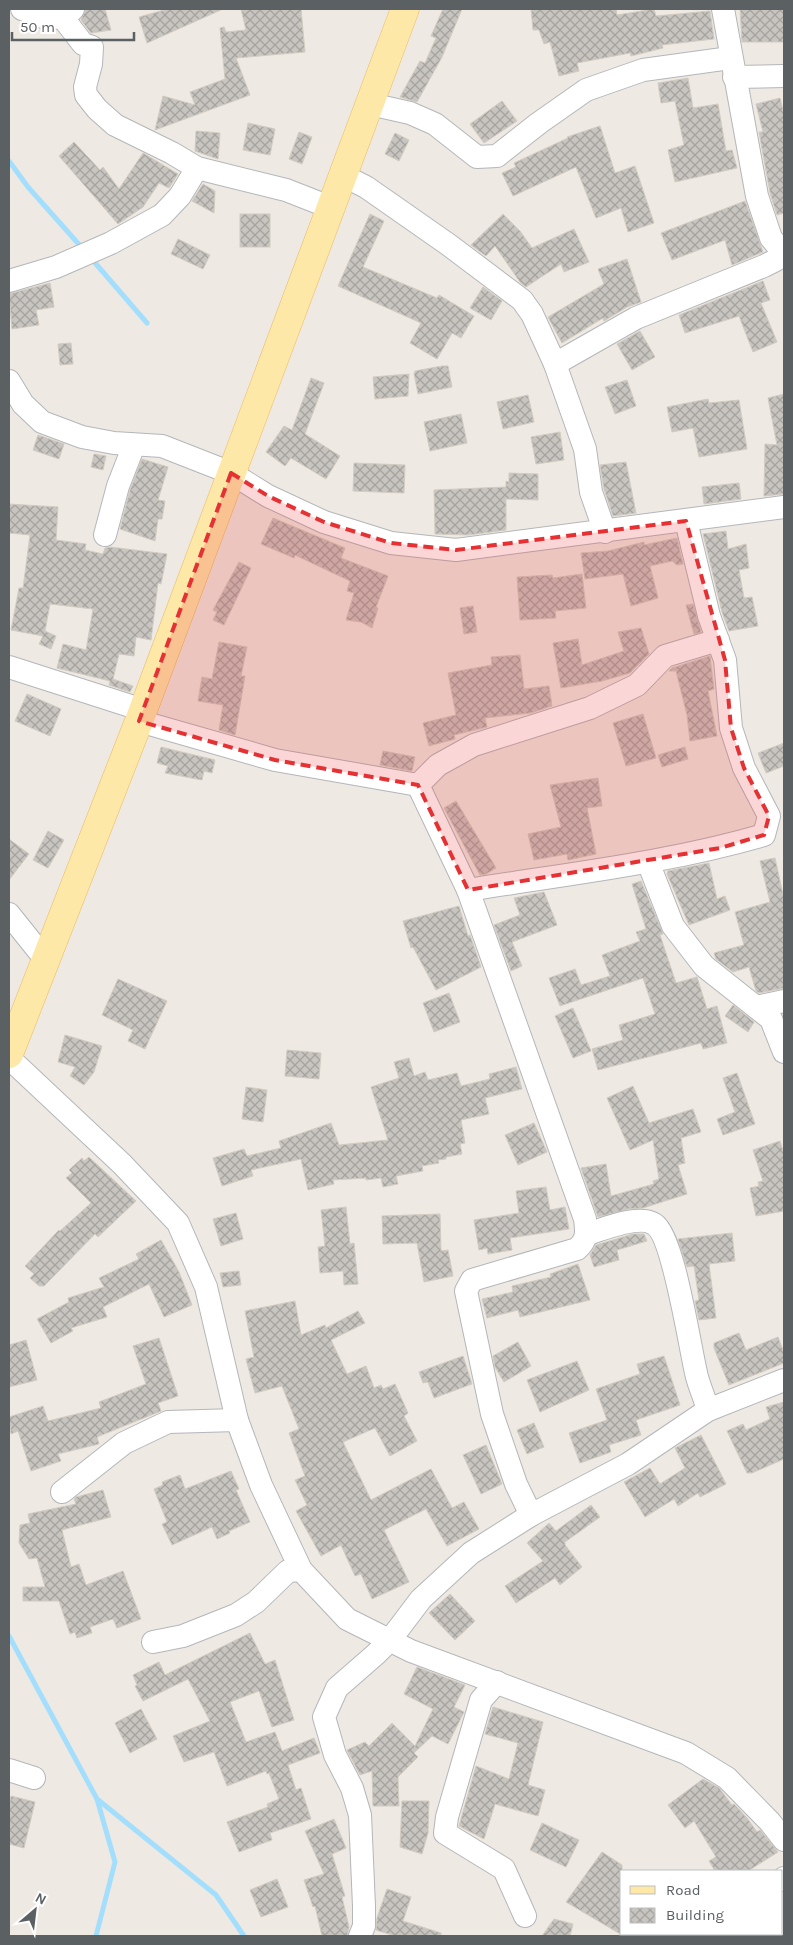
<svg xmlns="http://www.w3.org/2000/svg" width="793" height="1945" font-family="Karla,sans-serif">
<defs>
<pattern id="building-cross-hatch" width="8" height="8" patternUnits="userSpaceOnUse" patternTransform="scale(1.25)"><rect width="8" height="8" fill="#c8c5c0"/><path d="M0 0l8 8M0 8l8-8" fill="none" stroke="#a5a3a0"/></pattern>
</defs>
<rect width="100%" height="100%" fill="#eeeae3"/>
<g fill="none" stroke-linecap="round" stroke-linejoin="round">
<!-- stream -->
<g stroke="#a4defd" stroke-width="5">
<polyline points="9,161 28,187 83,249"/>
<polyline points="90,257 147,323"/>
<polyline points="9,1636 97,1799 216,1895 244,1936"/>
<polyline points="96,1936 115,1862 97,1799"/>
</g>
</g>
<!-- building -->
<g fill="url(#building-cross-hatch)" stroke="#d2cbc1">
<polygon points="86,9 105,9 111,30 91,33 81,20"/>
<polygon points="168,9 223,9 147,43 139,17"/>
<polygon points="241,9 301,9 305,52 236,58 250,95 155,130 163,96 195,105 190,92 225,79 220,28 224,27 226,32 246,30"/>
<polygon points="443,9 462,9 442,57 417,102 400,97 420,61 425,63 436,38 431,36"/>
<polygon points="531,9 616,9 617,15 654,9 656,16 710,11 714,39 662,45 663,48 631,56 630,53 577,63 579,71 559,76 550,42 544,44 539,30 533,30"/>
<polygon points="740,9 784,9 784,42 742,42"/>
<polygon points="688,78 693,108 718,104 726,151 732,150 737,168 675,182 668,150 684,145 675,101 661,103 658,83"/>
<polygon points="780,98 784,114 784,213 777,215 770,193 759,132 763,132 756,104"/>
<polygon points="502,101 517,121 484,143 470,124"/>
<polygon points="248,123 275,129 270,155 243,150"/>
<polygon points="600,126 615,173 635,166 654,223 628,232 621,208 596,218 576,167 513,196 502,173 516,167 514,163 568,138 567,137"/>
<polygon points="196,131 220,133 218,159 195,151"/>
<polygon points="299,132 312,137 302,164 289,159"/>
<polygon points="395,133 409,140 399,161 385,154"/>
<polygon points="74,142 100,170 103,167 119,189 143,153 178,174 169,188 159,183 143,207 118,224 59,156"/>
<polygon points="203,184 215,191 214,213 192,201"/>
<polygon points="745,201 763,252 732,265 725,240 672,260 661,233"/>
<rect x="240" y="214" width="30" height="33"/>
<polygon points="370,214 384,221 363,267 437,298 439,295 474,316 461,338 452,333 437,359 410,343 421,323 338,286"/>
<polygon points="503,214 520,231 532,248 574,229 589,262 564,272 561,264 526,287 520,282 495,246 486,256 471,245"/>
<polygon points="178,239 210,255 203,269 171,254"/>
<polygon points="627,259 641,302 627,307 604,321 603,318 562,343 548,317 604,284 598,269"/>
<polygon points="763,281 770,300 761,303 777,342 753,352 739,316 685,333 679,315"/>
<polygon points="50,283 54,307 36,310 39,325 12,329 9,294"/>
<polygon points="483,287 502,301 491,320 470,308"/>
<polygon points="640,331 655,357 632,370 617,344"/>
<polygon points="71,343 73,364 60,365 58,344"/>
<polygon points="442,366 448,366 452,387 418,394 414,374 415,371"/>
<polygon points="409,374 408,396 375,399 373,377"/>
<polygon points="311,378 324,383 305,434 340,456 326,479 291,458 285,466 266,452 284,426 292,430"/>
<polygon points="627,380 636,406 615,414 605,387"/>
<polygon points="784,394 784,494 764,496 765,444 777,445 768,398"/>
<polygon points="528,395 534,422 503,429 497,402"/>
<polygon points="708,399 709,403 739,400 747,449 699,457 693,428 672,432 667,407"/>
<polygon points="461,414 467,443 430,451 424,422"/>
<polygon points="560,432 564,460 536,464 531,437"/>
<polygon points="38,435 64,444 59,459 33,450"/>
<polygon points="94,454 106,456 103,470 91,467"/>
<polygon points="142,459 168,467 158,500 165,501 162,519 158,519 155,541 120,529 130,490"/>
<polygon points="626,462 636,513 613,516 604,489 600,465"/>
<polygon points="354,463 405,465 404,493 353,491"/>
<polygon points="509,473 538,474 538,500 506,499 506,530 468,535 435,534 434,490 506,487 506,481 509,482"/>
<polygon points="739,483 741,499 704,504 702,487"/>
<polygon points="9,504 58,507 56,540 86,544 85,550 103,554 105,548 110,547 167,554 161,584 158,583 151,640 136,637 134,656 119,654 113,679 133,686 130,692 109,685 110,681 57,668 63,644 86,650 93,609 50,604 45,631 56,636 51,649 39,644 43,636 11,630 19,588 23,588 30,535 9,533"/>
<polygon points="273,518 345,548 341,558 388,576 376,607 378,608 372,628 361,622 346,620 354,593 347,591 350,581 295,555 294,558 261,544"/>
<polygon points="726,531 728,549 746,544 749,568 739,570 744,598 752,597 758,626 729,631 722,612 703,534"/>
<polygon points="677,538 683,564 677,565 672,561 650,566 658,598 631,606 623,574 585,579 581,553 608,551 644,542 644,545"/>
<polygon points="239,562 251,568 224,625 213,620 217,612 213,610"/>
<polygon points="582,574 586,608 555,611 556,618 520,620 517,577 552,575 553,578"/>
<polygon points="693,604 701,632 694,634 686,605"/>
<polygon points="473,606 477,632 464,634 460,608"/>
<polygon points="641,628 649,654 630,673 602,681 561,688 553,643 578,639 582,665 624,651 618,632"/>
<polygon points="219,642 247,647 241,676 245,676 235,735 219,730 223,705 198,701 202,677 212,679"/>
<polygon points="520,655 524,689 549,686 552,706 531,713 485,718 487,727 454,735 455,739 429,746 423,723 456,715 448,673 492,665 491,657"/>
<polygon points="710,656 714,689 708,691 717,736 690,741 687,715 676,671 669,671 672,668"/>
<polygon points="27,694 61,709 50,736 15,721"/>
<polygon points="643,714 656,758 626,766 613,723"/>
<polygon points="784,743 784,766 766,773 758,753"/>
<polygon points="161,747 215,760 212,773 204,771 202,780 165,773 168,766 157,763"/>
<polygon points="685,747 688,759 662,767 658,755"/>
<polygon points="383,751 415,757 412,771 380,765"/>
<polygon points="598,778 602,806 587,808 596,854 568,860 567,854 534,860 528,834 561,827 550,785"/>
<polygon points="456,801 496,868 486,874 480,875 444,808"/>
<polygon points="48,831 64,840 48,868 33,860"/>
<polygon points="9,839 29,854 9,880"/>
<polygon points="775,858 784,899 784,988 759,993 756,991 749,967 733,972 716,959 714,953 744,945 735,912 770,902 760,861"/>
<polygon points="709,863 717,899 725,896 730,910 689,925 667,874 668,871"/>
<polygon points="641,881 663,934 660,935 676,983 697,977 707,1009 717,1006 727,1043 703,1049 701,1043 598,1070 592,1049 623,1040 619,1025 655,1014 643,978 560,1006 549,978 575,969 581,985 610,976 602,955 640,941 636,932 646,929 632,884"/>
<polygon points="544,892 557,925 512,942 522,966 511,971 494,925 520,915 514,898"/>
<polygon points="459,906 468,936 470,935 481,967 436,990 413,947 411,948 403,921"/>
<polygon points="118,979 167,1001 145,1049 128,1041 133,1030 102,1015"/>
<polygon points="449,993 460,1022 434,1032 423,1003"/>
<polygon points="733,1005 754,1022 748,1032 725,1016"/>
<polygon points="573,1008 591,1051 573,1058 555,1016"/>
<polygon points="65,1035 102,1046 94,1072 84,1085 70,1076 75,1067 58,1062"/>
<polygon points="287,1050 321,1053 319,1079 285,1076"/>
<polygon points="409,1058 414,1076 425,1072 428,1080 457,1073 461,1086 490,1079 489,1074 516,1067 522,1089 485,1098 489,1114 461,1120 465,1143 460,1144 462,1154 446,1157 446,1159 438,1160 439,1163 422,1166 423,1171 396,1176 398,1184 383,1187 381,1178 366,1180 366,1178 333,1180 334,1184 308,1190 301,1159 251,1170 253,1176 222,1186 213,1158 244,1149 247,1156 281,1148 279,1141 331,1123 339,1145 388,1140 371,1087 399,1078 394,1062"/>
<polygon points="737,1073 755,1124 723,1135 717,1119 735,1112 723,1078"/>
<polygon points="633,1086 649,1123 693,1109 701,1132 681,1138 685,1163 678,1165 687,1194 643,1208 628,1209 598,1217 581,1168 606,1164 611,1196 654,1184 653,1181 659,1179 653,1140 630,1150 607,1098"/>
<polygon points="246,1087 267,1090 263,1122 242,1119"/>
<polygon points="534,1123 547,1152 518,1165 505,1135"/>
<polygon points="780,1141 784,1154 784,1211 756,1216 750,1188 759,1186 758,1182 763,1181 753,1150"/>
<polygon points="89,1157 136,1201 98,1237 95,1234 44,1286 39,1286 30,1278 34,1274 25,1266 59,1230 60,1231 91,1203 66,1178 72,1173 69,1170 82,1158 84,1161"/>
<polygon points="546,1187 550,1210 565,1207 569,1229 510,1238 512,1250 488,1254 487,1248 479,1250 474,1220 519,1213 516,1191"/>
<polygon points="346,1207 350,1244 354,1243 358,1284 344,1285 343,1271 320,1273 318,1247 325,1246 321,1210"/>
<polygon points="236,1213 243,1239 221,1246 213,1219"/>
<polygon points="440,1214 441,1251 448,1250 453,1276 424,1282 417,1243 383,1244 382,1216"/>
<polygon points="732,1233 735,1261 709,1264 716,1318 699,1320 695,1301 699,1300 694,1266 687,1267 678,1239"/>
<polygon points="633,1234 644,1234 647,1241 617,1250 619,1260 594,1267 590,1255 596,1245"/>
<polygon points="161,1240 179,1272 192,1305 164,1317 149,1284 103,1307 107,1317 71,1328 73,1331 51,1343 37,1319 69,1302 68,1298 104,1287 99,1278 139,1259 136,1254"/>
<polygon points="578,1264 590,1300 520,1317 518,1310 487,1318 482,1299 513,1292 512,1286 551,1277 550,1274"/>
<polygon points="239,1271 241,1285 223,1287 220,1273"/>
<polygon points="295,1301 301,1335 325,1325 326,1328 358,1311 365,1323 331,1340 347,1374 366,1366 374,1388 381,1385 383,1389 395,1384 408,1413 404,1416 417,1441 390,1456 375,1428 343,1442 371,1500 431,1469 452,1508 464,1502 479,1529 447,1546 426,1509 384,1530 409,1582 372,1599 361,1574 355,1576 341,1545 321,1556 296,1511 307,1505 295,1480 305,1476 289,1433 299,1429 282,1386 255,1393 246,1359 254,1357 245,1311"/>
<polygon points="739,1333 746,1350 778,1337 784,1353 784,1363 729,1385 714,1348 714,1343"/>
<polygon points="159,1338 178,1396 158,1403 161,1411 97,1437 99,1444 58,1454 61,1461 31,1471 18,1431 11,1434 9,1417 43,1406 48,1421 101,1408 99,1402 146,1384 133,1346"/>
<polygon points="26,1340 37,1380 9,1387 9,1345"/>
<polygon points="518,1342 531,1366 504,1382 495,1367 493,1356"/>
<polygon points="463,1356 472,1384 434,1398 428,1382 423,1383 419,1372"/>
<polygon points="664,1356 680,1405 636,1420 641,1435 609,1445 611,1452 580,1463 569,1433 607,1420 596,1389 640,1374 637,1364"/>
<polygon points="577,1361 589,1390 540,1412 527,1380"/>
<polygon points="784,1402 784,1459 752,1473 747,1473 727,1431 743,1424 746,1430 770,1419 766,1407"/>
<polygon points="534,1423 544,1447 527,1454 517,1430"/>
<polygon points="701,1435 726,1484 700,1497 698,1493 678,1506 674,1499 645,1517 624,1482 650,1468 660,1484 685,1468 675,1448"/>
<polygon points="486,1445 502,1484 481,1494 463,1455"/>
<polygon points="231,1471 239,1489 236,1490 250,1522 229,1531 230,1533 217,1539 212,1527 172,1545 162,1524 167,1522 154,1489 163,1485 162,1482 180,1475 185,1489"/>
<polygon points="103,1490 111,1517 62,1530 71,1567 79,1564 86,1585 123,1571 141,1619 117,1628 113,1619 90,1627 92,1633 77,1638 75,1632 70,1634 59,1601 23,1601 23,1587 45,1587 37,1558 29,1559 19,1543 20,1525 30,1523 28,1514 76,1504 74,1499 76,1497"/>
<polygon points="591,1505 600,1517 565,1542 565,1545 582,1567 560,1585 555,1578 516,1603 505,1586 543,1561 527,1543 549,1523 556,1531"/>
<polygon points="450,1594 475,1621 455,1640 429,1613"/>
<polygon points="250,1633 265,1664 275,1660 294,1720 272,1727 259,1691 230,1702 246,1742 275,1732 282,1751 314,1738 320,1753 288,1765 296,1790 301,1788 311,1819 270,1833 272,1840 239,1852 227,1822 268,1807 267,1804 279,1799 269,1773 267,1774 266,1771 227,1786 214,1752 184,1762 173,1736 210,1721 188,1679 143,1701 135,1686 137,1685 133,1675 159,1662 165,1675"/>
<polygon points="417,1667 465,1685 454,1707 464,1712 448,1744 432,1736 414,1753 418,1757 398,1777 399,1806 373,1806 372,1771 360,1775 347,1750 365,1742 369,1746 392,1723 415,1746 433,1709 404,1694"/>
<polygon points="493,1707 543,1722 528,1785 545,1790 538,1816 495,1804 484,1839 459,1826 476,1766 509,1779 518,1743 485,1734"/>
<polygon points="141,1709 157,1739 130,1753 115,1723"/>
<polygon points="703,1779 719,1788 732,1805 734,1804 747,1818 757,1832 760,1830 778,1852 748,1871 715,1871 709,1861 716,1857 694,1821 685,1828 668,1805"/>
<polygon points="11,1796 35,1802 24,1848 9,1844 9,1806"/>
<polygon points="402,1801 429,1801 428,1833 422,1854 400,1847"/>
<polygon points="334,1819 346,1848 332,1854 345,1896 342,1897 349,1927 347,1936 322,1936 315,1906 313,1907 304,1880 324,1874 305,1831"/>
<polygon points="542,1823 579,1840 566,1867 530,1850"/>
<polygon points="602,1852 622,1865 622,1935 566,1902"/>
<polygon points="277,1879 288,1907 261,1917 250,1890"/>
<polygon points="387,1889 411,1897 403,1921 441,1933 441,1936 395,1936 376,1930 377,1918"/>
<polygon points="554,1919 573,1924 570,1936 542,1936"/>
</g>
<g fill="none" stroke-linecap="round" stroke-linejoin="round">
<!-- minor casing -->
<g stroke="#b4b6ba" stroke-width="24">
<g id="minor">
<polyline points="22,9 43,17 63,18 73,9"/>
<polyline points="63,18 83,44 92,47 91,64 85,87 86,95 97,109 115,125 172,153 197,168 286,190 332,208"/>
<polyline points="734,77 784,76"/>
<polyline points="370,104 410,113 435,124 477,157 497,156 539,123 586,90 643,70 730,58"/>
<polyline points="344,176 366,187 449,245 522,300 532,314 555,364 585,449 591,492 605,532"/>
<polyline points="9,281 56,267 111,243 162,215 180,196 197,168"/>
<polyline points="555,364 636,318 764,266 776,260 781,250 771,238 757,196 723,9"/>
<polyline points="9,381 23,404 42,422 82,437 114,443 162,446 231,473 268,496 324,522 391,543 456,550 784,507"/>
<polyline points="105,535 118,486 134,445"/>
<polyline points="9,667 143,710"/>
<polyline points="139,721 275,760 418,785"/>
<path d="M 418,785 L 468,890 L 585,1219 C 587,1233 587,1240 577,1249 L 472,1280 L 466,1291 L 492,1414 L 516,1484 L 531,1515"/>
<polyline points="418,785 438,765 474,745 590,708 637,685 665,656 718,640"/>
<polyline points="648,862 673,926 704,966 771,1019 784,1052"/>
<path d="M 468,890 C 567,874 668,863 764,835 L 769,816 L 744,768 L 731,728 L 725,660 L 709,616 L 686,521"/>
<polyline points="9,914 45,959"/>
<polyline points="756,1007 784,1001"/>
<polyline points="9,1058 122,1164 178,1223 206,1287 237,1420 261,1485 301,1570 347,1619 411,1651 686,1753 727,1778 770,1822 784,1840"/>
<path d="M 587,1234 C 604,1229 639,1214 654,1224 C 674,1236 690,1350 697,1377 C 700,1388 705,1399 708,1410"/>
<polyline points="62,1492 124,1443 168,1422 237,1420"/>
<polyline points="153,1642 183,1636 236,1615 256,1602 288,1571 301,1570"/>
<polyline points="497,1682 481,1700 447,1817 445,1833 504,1869 525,1916"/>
<polyline points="9,1770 34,1778"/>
<polyline points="782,1880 784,1878"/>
<polyline points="360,1936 364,1926 364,1906 360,1815 352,1788 335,1755 324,1717 337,1688 376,1654 390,1640 421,1599 471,1553 531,1515 628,1464 708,1410 784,1380"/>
<polyline points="671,1936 677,1934"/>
</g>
</g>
<!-- major casing -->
<g stroke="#eeb85b" stroke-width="29">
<polyline id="major" points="9,1054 139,721 405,9"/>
</g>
<!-- minor -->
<use href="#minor" stroke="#fff" stroke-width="22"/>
<!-- major -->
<use href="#major" stroke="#fde8a8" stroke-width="28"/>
</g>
<!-- marked area -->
<path fill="#e53134" fill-opacity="0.2" stroke="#e53134" stroke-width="4" stroke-dasharray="10 6" stroke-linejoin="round" d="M 231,473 L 268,496 L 324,522 L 391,543 L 456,550 L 686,521 L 725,660 L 731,728 L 744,768 L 769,816 L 764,835 L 720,848 L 468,890 L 418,785 L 275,760 L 139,721 Z"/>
<!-- border -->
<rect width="793" height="1945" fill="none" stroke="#5b6063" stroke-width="20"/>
<!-- legend -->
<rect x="620" y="1870" width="162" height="65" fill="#ffffff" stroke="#bdbfc1"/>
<rect x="630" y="1886" width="25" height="8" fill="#fde8a8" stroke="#bdbfc1"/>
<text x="666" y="1895" font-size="15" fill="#5b6063">Road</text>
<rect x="630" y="1908" width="25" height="15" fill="url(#building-cross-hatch)" stroke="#bdbfc1"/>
<text x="666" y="1920" font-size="15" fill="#5b6063">Building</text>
<!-- north arrow -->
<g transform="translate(35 1910) rotate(28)" stroke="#ffffff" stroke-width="4" paint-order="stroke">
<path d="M0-4L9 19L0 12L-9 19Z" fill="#5b6063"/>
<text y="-8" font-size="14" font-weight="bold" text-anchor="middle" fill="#5b6063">N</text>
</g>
<!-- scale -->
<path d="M12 32v8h122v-8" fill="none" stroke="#5b6063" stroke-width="2.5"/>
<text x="20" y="32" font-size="15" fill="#5b6063" stroke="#ffffff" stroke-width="4" paint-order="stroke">50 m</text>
</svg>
